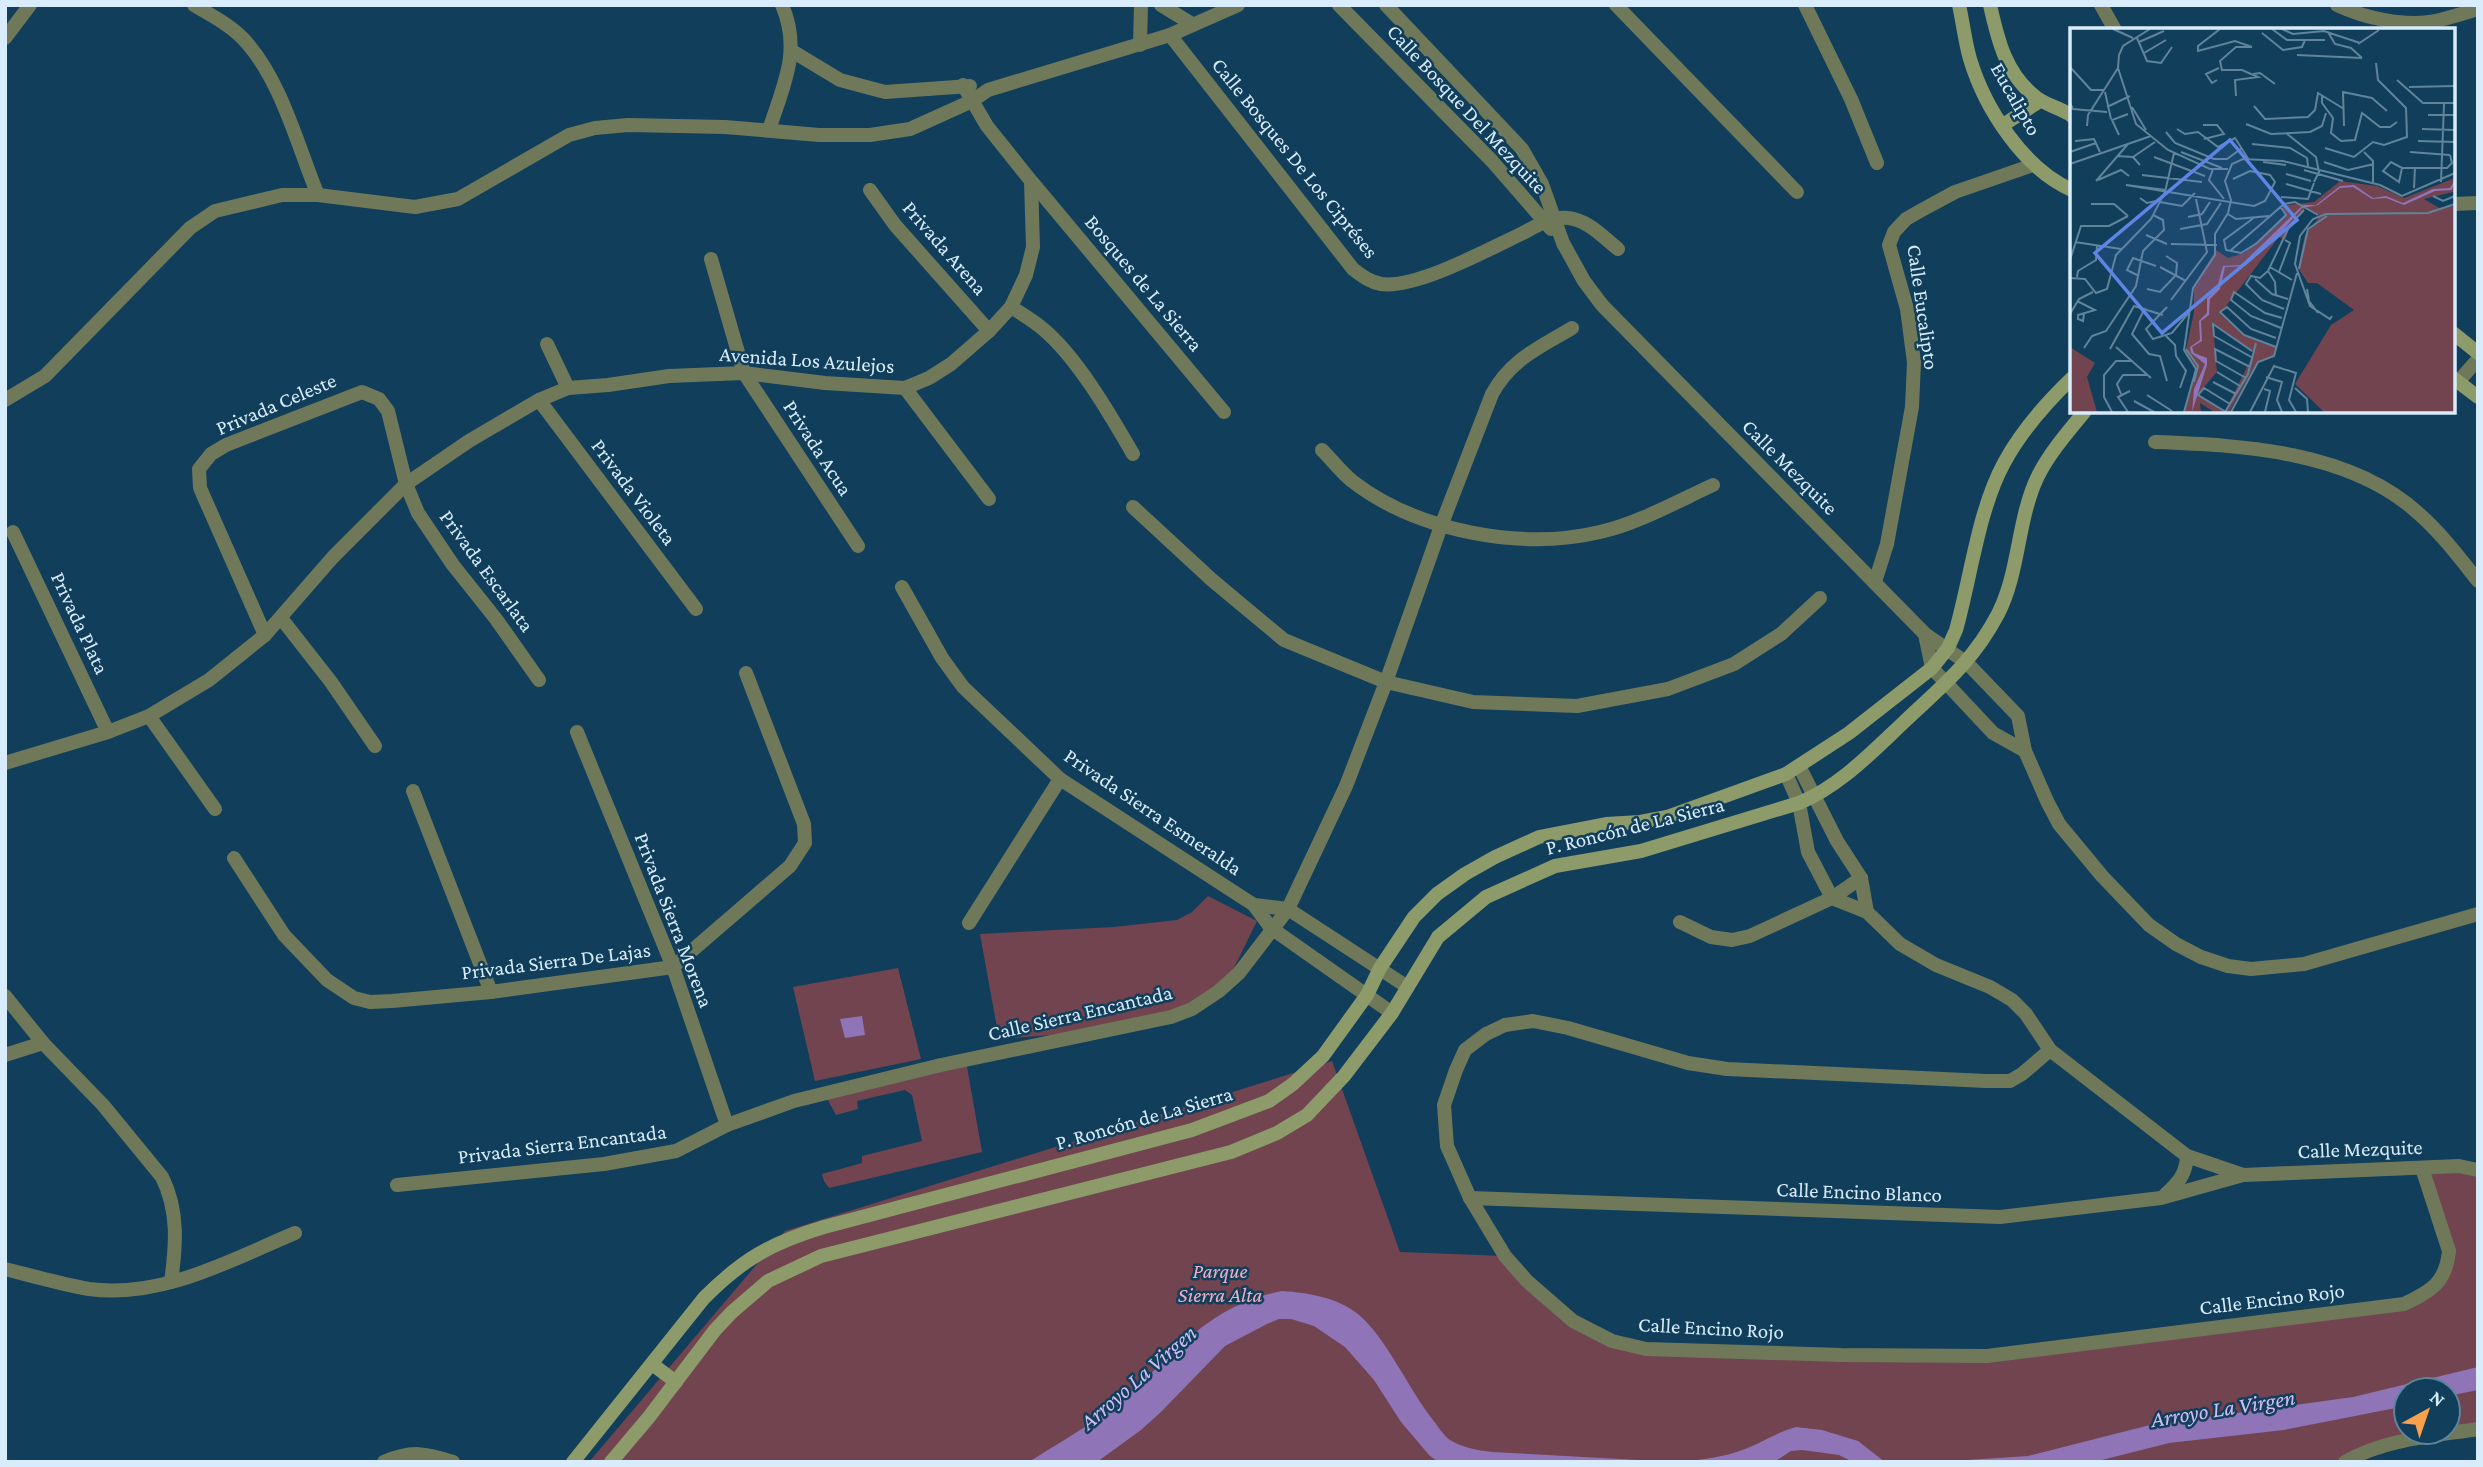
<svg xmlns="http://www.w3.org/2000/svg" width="2483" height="1467" font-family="'Crimson Pro',serif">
<rect width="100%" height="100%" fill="#103e5b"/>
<!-- green -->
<g fill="#714450" fill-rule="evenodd">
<polygon points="1208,896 1257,921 1231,974 1183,1008 1078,1033 999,1039 980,934 1114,927 1177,920 1192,912"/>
<polygon points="898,968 921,1059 815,1081 793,987"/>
<polygon points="966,1061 982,1152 829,1188 824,1181 822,1174 862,1163 862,1156 922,1141 912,1095 905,1090 857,1101 858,1109 836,1115 825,1095"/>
<path d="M 1332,1061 L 1400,1252 L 1505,1256 L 1548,1300 L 1611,1341 L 1987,1356 L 2404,1304 L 2431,1291 L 2449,1251 L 2422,1168 L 2478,1170 L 2478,1429 L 2345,1462 L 589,1462 L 785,1231 ZM 2406,1390 L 2448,1390 L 2448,1432 L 2406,1432 Z"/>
</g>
<!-- water -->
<g fill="#8f74b7">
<polygon points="862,1016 865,1035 845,1038 840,1019"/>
<path d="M 1282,1291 C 1309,1293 1336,1297 1358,1314 C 1386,1337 1409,1390 1433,1420 C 1438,1426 1443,1435 1450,1440 C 1463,1448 1477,1450 1492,1452 L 1675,1462 L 1438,1462 L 1429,1455 L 1401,1422 L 1374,1380 L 1345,1347 L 1314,1326 L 1291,1319 L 1279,1319 L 1267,1324 L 1225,1346 L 1161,1412 L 1141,1430 L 1097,1462 L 1029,1462 C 1055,1445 1082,1430 1107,1412 C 1169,1365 1199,1307 1282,1291 Z"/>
<polygon points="2478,1367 2478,1390 2448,1396 2448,1390 2406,1390 2406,1406 2284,1430 2169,1443 2094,1462 1937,1462 2028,1456 2150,1425 2353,1397"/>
<path d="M 1796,1427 L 1822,1430 L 1858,1441 L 1885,1462 L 1853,1462 L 1839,1455 L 1802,1450 L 1791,1451 L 1774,1462 L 1680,1462 C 1701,1460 1725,1457 1745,1449 C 1763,1442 1777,1432 1796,1427 Z"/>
</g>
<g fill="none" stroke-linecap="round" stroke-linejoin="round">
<!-- street -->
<g stroke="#6f795a" stroke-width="14">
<path d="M 194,5 C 212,16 233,26 247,43 C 282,83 298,147 318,195"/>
<polyline points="1161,5 1192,24"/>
<polyline points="1339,5 1492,161 1551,229"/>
<polyline points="1386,5 1522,149 1542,184 1563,243 1584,281 1602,305 1925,634 1967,663 2018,716 2025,751 2047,801 2059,824 2102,876 2149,925 2176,944 2201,957 2228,966 2251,969 2304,964 2478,914"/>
<polyline points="1616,5 1797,192"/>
<polyline points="1805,5 1851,99 1877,163"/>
<polyline points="2101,5 2115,30"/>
<path d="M 2337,5 C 2364,18 2405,27 2435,21 C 2449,18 2464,13 2478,9"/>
<path d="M 1170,35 L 1353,269 C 1362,276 1370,282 1381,284 C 1416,289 1489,249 1523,233 C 1536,226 1552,216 1568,218 C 1588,220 1603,237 1618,249"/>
<polyline points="5,38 30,5"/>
<polyline points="1140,45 1141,5"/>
<polyline points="792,51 840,80 885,92 970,86"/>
<path d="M 769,130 C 783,86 802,51 782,5"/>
<polyline points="1032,182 1224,412"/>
<polyline points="870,190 895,225 989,331"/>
<polyline points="2453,204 2478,203"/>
<polyline points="711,259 744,373 858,546"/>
<path d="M 1011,307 C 1022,314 1034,321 1043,329 C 1077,357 1111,416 1133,454"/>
<polyline points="547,344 568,388"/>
<polyline points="2458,382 2478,359"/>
<polyline points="905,388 989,499"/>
<polyline points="5,400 45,376 190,228 215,211 282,195 318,195 415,207 458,199 569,135 595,128 628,125 725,127 819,135 870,135 910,129 972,101 988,90 1170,35 1238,5"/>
<polyline points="539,400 696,609"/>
<path d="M 2155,442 C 2242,445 2350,451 2418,513 C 2441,533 2459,557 2478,581"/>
<path d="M 1322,450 C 1332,460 1341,472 1352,481 C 1417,531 1520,551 1600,532 C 1637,524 1678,501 1713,485"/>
<polyline points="1133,507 1212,580 1284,640 1386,682 1473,702 1577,706 1668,689 1734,664 1781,634 1820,598"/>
<polyline points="13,532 108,732"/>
<polyline points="1875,582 1887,544 1912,407 1914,362 1907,309 1889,245 1894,232 1906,219 1920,211 1955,192 2033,165"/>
<polyline points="902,587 942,658 963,687 1060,779 1254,905 1271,928 1392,1013"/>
<polyline points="281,618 331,682 375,746"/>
<polyline points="1925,634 1932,668 1993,733 2025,751"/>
<polyline points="265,635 200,488 199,469 211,454 226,445 362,392 379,399 388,411 406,484 418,513 453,565 496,619 539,680"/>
<polyline points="149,716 215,809"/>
<polyline points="577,732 673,967 727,1125"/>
<polyline points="5,763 108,732 149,716 209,680 265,635 333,557 406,484 469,441 539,400 568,388 608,385 669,376 744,373 825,383 905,388 929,378 951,364 989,331 1011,307 1026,275 1033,247 1031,181 987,126 963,85"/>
<polyline points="1800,768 1837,841 1861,878 1867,912"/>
<polyline points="1786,774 1799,803 1808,852 1832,898 1867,912 1900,944 1936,965 1990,987 2012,1000 2026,1014 2050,1050 2187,1156 2243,1175"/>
<polyline points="413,791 491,992"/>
<polyline points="234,858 284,935 327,980 354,998 370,1002 392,1001 491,992 673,967 790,866 805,843 804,824 746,673"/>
<polyline points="1254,905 1288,909 1406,986"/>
<polyline points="1680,922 1711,937 1732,940 1750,936 1832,898 1861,878"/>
<polyline points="969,923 1060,779"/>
<path d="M 5,996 L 43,1043 L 103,1105 L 162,1177 C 179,1211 176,1246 171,1282"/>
<path d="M 2050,1050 L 2022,1074 L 2010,1081 L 1986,1081 L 1727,1069 L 1688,1063 L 1568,1028 L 1533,1021 L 1505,1025 L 1486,1034 L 1465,1050 L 1456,1070 L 1444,1105 L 1447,1146 L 1470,1198 L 1505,1256 L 1527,1281 L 1573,1321 L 1612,1341 L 1646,1349 L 1841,1355 L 1987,1356 L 2404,1304 C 2431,1291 2446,1283 2449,1251 L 2422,1168"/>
<polyline points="5,1055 43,1043"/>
<path d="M 397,1185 L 604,1164 L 676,1151 L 727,1125 L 794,1101 L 941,1065 L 1171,1017 L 1192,1009 L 1219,991 L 1239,973 L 1288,909 L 1346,786 L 1386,682 L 1441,526 L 1492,394 C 1511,359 1539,348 1572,328"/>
<path d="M 2165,1195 C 2178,1183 2186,1175 2187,1156"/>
<polyline points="1470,1198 2000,1217 2161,1198 2243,1175 2459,1166 2478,1170"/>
<path d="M 5,1269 C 33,1276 61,1284 89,1289 C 161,1299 231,1260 295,1233"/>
<path d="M 384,1462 C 411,1450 426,1453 453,1462"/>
<path d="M 2345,1462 C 2385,1439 2433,1436 2478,1429"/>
</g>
<!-- secondary -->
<g stroke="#8d9b6b" stroke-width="14">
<path d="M 1959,5 C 1963,23 1965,42 1970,59 C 1985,109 2024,169 2072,190"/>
<path d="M 1990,5 C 1998,41 2006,75 2037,98 C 2048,106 2061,108 2072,116"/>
<polyline points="2003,125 2040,101"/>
<polyline points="2453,333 2478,353"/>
<polyline points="2453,378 2478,397"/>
<polyline points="652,1364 676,1382"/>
<path d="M 573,1462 L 704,1298 C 743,1259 771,1243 824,1227 L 1192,1130 L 1269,1101 L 1293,1084 L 1323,1056 L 1367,995 L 1380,968 L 1414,917 L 1437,894 L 1465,874 L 1495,857 L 1539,837 L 1606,824 L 1640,822 L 1667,817 L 1786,774 L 1849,733 L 1932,668 L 1948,648 L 1956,630 C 1971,577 1978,511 2004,463 C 2021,431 2046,403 2072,378"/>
<path d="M 611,1462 L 649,1417 L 715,1330 L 732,1312 L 768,1281 L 821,1256 L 1231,1152 L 1277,1133 L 1307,1115 L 1344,1076 L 1392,1013 L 1438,937 L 1486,897 L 1555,866 L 1641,851 L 1799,803 C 1840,786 1872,752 1904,722 C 1942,686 1972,663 1998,614 C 2020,571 2017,519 2038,476 C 2050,452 2068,432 2085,411"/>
</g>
</g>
<g text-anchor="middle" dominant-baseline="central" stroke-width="5" stroke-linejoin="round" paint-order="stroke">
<!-- street labels -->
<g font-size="21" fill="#d9ecfb" stroke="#103e5b">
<text transform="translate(2016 99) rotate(60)">Eucalipto</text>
<text transform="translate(1467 109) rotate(47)">Calle Bosque Del Mezquite</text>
<text transform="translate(1295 158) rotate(51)">Calle Bosques De Los Cipréses</text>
<text transform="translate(945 248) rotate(49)">Privada Arena</text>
<text transform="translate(1144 283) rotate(50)">Bosques de La Sierra</text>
<text transform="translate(1923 307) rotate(82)">Calle Eucalipto</text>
<text transform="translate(807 360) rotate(4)">Avenida Los Azulejos</text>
<text transform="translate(276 404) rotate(-23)">Privada Celeste</text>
<text transform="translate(818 448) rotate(57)">Privada Acua</text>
<text transform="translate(1790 467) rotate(45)">Calle Mezquite</text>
<text transform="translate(634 492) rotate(53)">Privada Violeta</text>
<text transform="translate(487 571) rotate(54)">Privada Escarlata</text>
<text transform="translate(80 623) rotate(65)">Privada Plata</text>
<text transform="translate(1153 812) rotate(34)">Privada Sierra Esmeralda</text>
<text transform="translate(1635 826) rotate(-14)">P. Roncón de La Sierra</text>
<text transform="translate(674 920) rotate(69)">Privada Sierra Morena</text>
<text transform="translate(556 961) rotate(-7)">Privada Sierra De Lajas</text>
<text transform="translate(1080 1013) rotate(-13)">Calle Sierra Encantada</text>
<text transform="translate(1144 1118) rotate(-16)">P. Roncón de La Sierra</text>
<text transform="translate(562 1144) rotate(-7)">Privada Sierra Encantada</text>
<text transform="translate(2360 1149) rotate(-2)">Calle Mezquite</text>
<text transform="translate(1859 1192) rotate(2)">Calle Encino Blanco</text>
<text transform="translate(2272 1299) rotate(-7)">Calle Encino Rojo</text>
<text transform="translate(1711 1328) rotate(3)">Calle Encino Rojo</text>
</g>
<!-- park labels -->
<g font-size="21" font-style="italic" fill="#f3b0c2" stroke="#103e5b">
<text x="1220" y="1271">Parque<tspan x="1220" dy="24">Sierra Alta</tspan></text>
</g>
<!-- water labels -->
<g font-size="23" font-style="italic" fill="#d2bdf5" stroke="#103e5b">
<text transform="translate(1138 1377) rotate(-41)">Arroyo La Virgen</text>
<text transform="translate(2223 1408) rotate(-9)">Arroyo La Virgen</text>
</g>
</g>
<!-- overview -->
<g transform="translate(2070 28)">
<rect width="385" height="385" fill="#103e5b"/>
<path d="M 385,150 L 383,164 L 354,171 L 371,181 L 385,177 L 385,384 L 254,384 L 225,356 L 261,297 L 284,282 L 247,255 L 238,255 L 228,240 L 235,207 L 250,188 L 236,179 L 220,197 L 215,212 L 209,209 L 150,286 L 174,307 L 206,319 L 204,328 L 186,336 L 159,384 L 144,384 L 130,375 L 131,384 L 114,384 L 126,341 L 115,326 L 124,284 L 124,257 L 146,222 L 158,230 L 174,225 L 216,187 L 210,178 L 244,174 L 270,153 L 307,158 L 334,170 ZM 143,295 L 184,325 L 155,383 L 128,366 L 147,344 ZM 0,319 L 25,335 L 17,349 L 27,384 L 0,384 Z" fill="#714450" fill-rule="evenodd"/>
<path d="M 385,152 L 382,162 L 365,163 L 334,177 L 316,170 L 302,171 L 283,159 L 270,160 L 248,177 L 232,180 L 203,213 L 175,238 L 155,239 L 150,261 L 140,271 L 139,287 L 131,293 L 132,313 L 122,319 L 124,325 L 137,330 L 137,337 L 122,384 L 124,361 L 135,336 L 121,325 L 120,319 L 130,312 L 129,293 L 137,285 L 137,270 L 147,260 L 153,238 L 171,237 L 233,177 L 246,177 L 270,158 L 284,157 L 303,170 L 316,168 L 333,175 L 363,161 L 380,160 Z" fill="#8f74b7"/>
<path fill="none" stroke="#60849b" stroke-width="2" d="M 43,1 L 63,10M 80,1 L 53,18 L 49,27 L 48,40 L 66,96 L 98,122 L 140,141 L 158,141M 150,1 L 128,18 L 128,23 L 165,13 L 182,19M 202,1 L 217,12 L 255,12M 212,1 L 223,6 L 254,3 L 290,15M 258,4 L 265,16 L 281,20 L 292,30M 192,5 L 213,22 L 232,19 L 235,12M 67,10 L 77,33 L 91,35 L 102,19M 69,14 L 94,3M 288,16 L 309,2M 74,25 L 96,12M 227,27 L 292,30M 0,39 L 21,62 L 35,62M 183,46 L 190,45 L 205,56M 147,52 L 142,55 L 136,46 L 149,40M 327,52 L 353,75 L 385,75M 339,59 L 385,58M 35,64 L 41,91M 252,67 L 252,75 L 263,90 L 261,105 L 271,113 L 285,112 L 292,85 L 310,99 L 320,99 L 327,94M 166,68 L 165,52 L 188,49 L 172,42 L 152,42 L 150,33 L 166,19 L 182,19M 0,75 L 3,81 L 37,84M 184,78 L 195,91 L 238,89 L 245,82 L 248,65 L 274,81M 37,79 L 60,68M 62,79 L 76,102M 358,87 L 385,87M 176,96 L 201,106 L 240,104 L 252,98 L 256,85M 133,97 L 147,97 L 154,106 L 134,111M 17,98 L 18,87 L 48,40M 274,98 L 273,64 L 302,70 L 317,83M 107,101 L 115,106 L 128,104 L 148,119 L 165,110 L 179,132M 352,101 L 385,102M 96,104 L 105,115 L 144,131 L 157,131 L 172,120M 216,105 L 246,129 L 249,144 L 244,154M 49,107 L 42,92 L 58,86M 5,113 L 24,111 L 30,124M 348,113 L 385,114M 182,116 L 220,120 L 237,130 L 238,138M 255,120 L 284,129 L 303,114 L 314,117 L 337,109 L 336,80 L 308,52 L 306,35M 0,124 L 26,115M 111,124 L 152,140M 294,124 L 303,133 L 303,156M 340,124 L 380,127M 47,128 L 63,129 L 70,137M 63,129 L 85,114M 84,129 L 135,148M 193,134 L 216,137M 254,134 L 278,142 L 304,136M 0,136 L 81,108M 332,140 L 329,154 L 313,143 L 321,134 L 332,140 L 377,140 L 382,135 L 380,127M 143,141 L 139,152 L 154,171M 234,142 L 273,153M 216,146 L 241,153M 72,147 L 132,154M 28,152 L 51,142 L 59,148M 26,153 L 58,116M 371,154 L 374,76M 216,156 L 251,166M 56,157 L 184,178 L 195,173 L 205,154 L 200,147 L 180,143 L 163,151M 56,157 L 96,162M 344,160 L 345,139M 363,168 L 373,173 L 385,168M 211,169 L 238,171 L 244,155M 70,170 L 77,175 L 91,172M 90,174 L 112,178 L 125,165M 21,176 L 44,176 L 58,188M 158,186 L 166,191 L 199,188M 118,189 L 132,186 L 140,174M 185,189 L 154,212 L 156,222 L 171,225 L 187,215 L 216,187 L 210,178M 110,201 L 137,196 L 151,175M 76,207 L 97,216M 5,214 L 51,221M 101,216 L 147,217M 160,223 L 214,176 L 225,174 L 248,187M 0,232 L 11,198 L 39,198 L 58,188M 90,239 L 116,253M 200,239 L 222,252M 229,241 L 238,201 L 257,188M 198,243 L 205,254 L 206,268M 209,244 L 220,215 L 215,212M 69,248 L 57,242 L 63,230 L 86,238M 7,249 L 8,243 L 26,232 L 27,218M 0,250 L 15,251 L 26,265 L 37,261 L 46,227 L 81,191 L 95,164 L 104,125M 185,251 L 202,266 L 218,271M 77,261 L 90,264 L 106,247 L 107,235 L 96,228M 237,261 L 239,273 L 248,285M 101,272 L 137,224 L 126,171M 7,273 L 25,282 L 8,287 L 8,291 L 13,293 L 14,286M 97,279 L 76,301 L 83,311 L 102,305 L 120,283M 75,280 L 62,306 L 79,326 L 90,328 L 97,353M 214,281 L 192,272 L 176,256 L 181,248 L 190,250 L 198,243 L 220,197 L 234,182M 0,286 L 9,271 L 23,264M 262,288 L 260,291 L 240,278 L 225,236 L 230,208 L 243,191 L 256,186 L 358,185 L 385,176M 211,300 L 181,288 L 161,272 L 164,264 L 195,285 L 212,290M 96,308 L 105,317 L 106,328 L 116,343 L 110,360M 46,319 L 81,350M 206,319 L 174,307 L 150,284 L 157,279 L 181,301 L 206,310M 14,320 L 22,308 L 36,303 L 66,258 L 73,223 L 94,202 L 93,192 L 83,187M 40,321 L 64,278 L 93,287M 116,321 L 128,338 L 124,354M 182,323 L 143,296 L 144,308 L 183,330M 147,344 L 170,358M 196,349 L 212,354 L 207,372 L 212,384M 176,350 L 146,333 L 145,321 L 180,339M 143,354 L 166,366M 225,360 L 237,371 L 238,384M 194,361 L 200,363 L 195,384M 51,366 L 47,356 L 53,347 L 78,347M 77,367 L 102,383M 64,373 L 84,384M 42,384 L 34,369 L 34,347 L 46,333 L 63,333M 58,384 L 48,369 L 60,363M 114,384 L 126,341 L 114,322 L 123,260 L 145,227 L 145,206 L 158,185 L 161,172 L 155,153 L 162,136 L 173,131 L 213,133 L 310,157 L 332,168 L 385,145M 155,384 L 178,346 L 186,315M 156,384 L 128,367 L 134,360 L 160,376M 161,384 L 188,334 L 204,328 L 227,245M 180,384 L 204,338 L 226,345 L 219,372 L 226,384"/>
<path fill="#5f85e4" fill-opacity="0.15" stroke="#5f85e4" stroke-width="3.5" d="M 160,112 L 227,192 L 92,305 L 25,225 Z"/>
<rect width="385" height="385" fill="none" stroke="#d9ecfb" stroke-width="3.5"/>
</g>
<!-- border -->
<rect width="2483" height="1467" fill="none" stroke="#d9ecfb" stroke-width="14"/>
<!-- north arrow -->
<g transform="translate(2427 1411) rotate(40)"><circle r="33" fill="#103e5b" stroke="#60849b" stroke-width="2"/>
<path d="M0-5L12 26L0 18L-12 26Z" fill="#f8a04b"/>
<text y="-10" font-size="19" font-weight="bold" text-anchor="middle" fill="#d9ecfb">N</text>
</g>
</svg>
